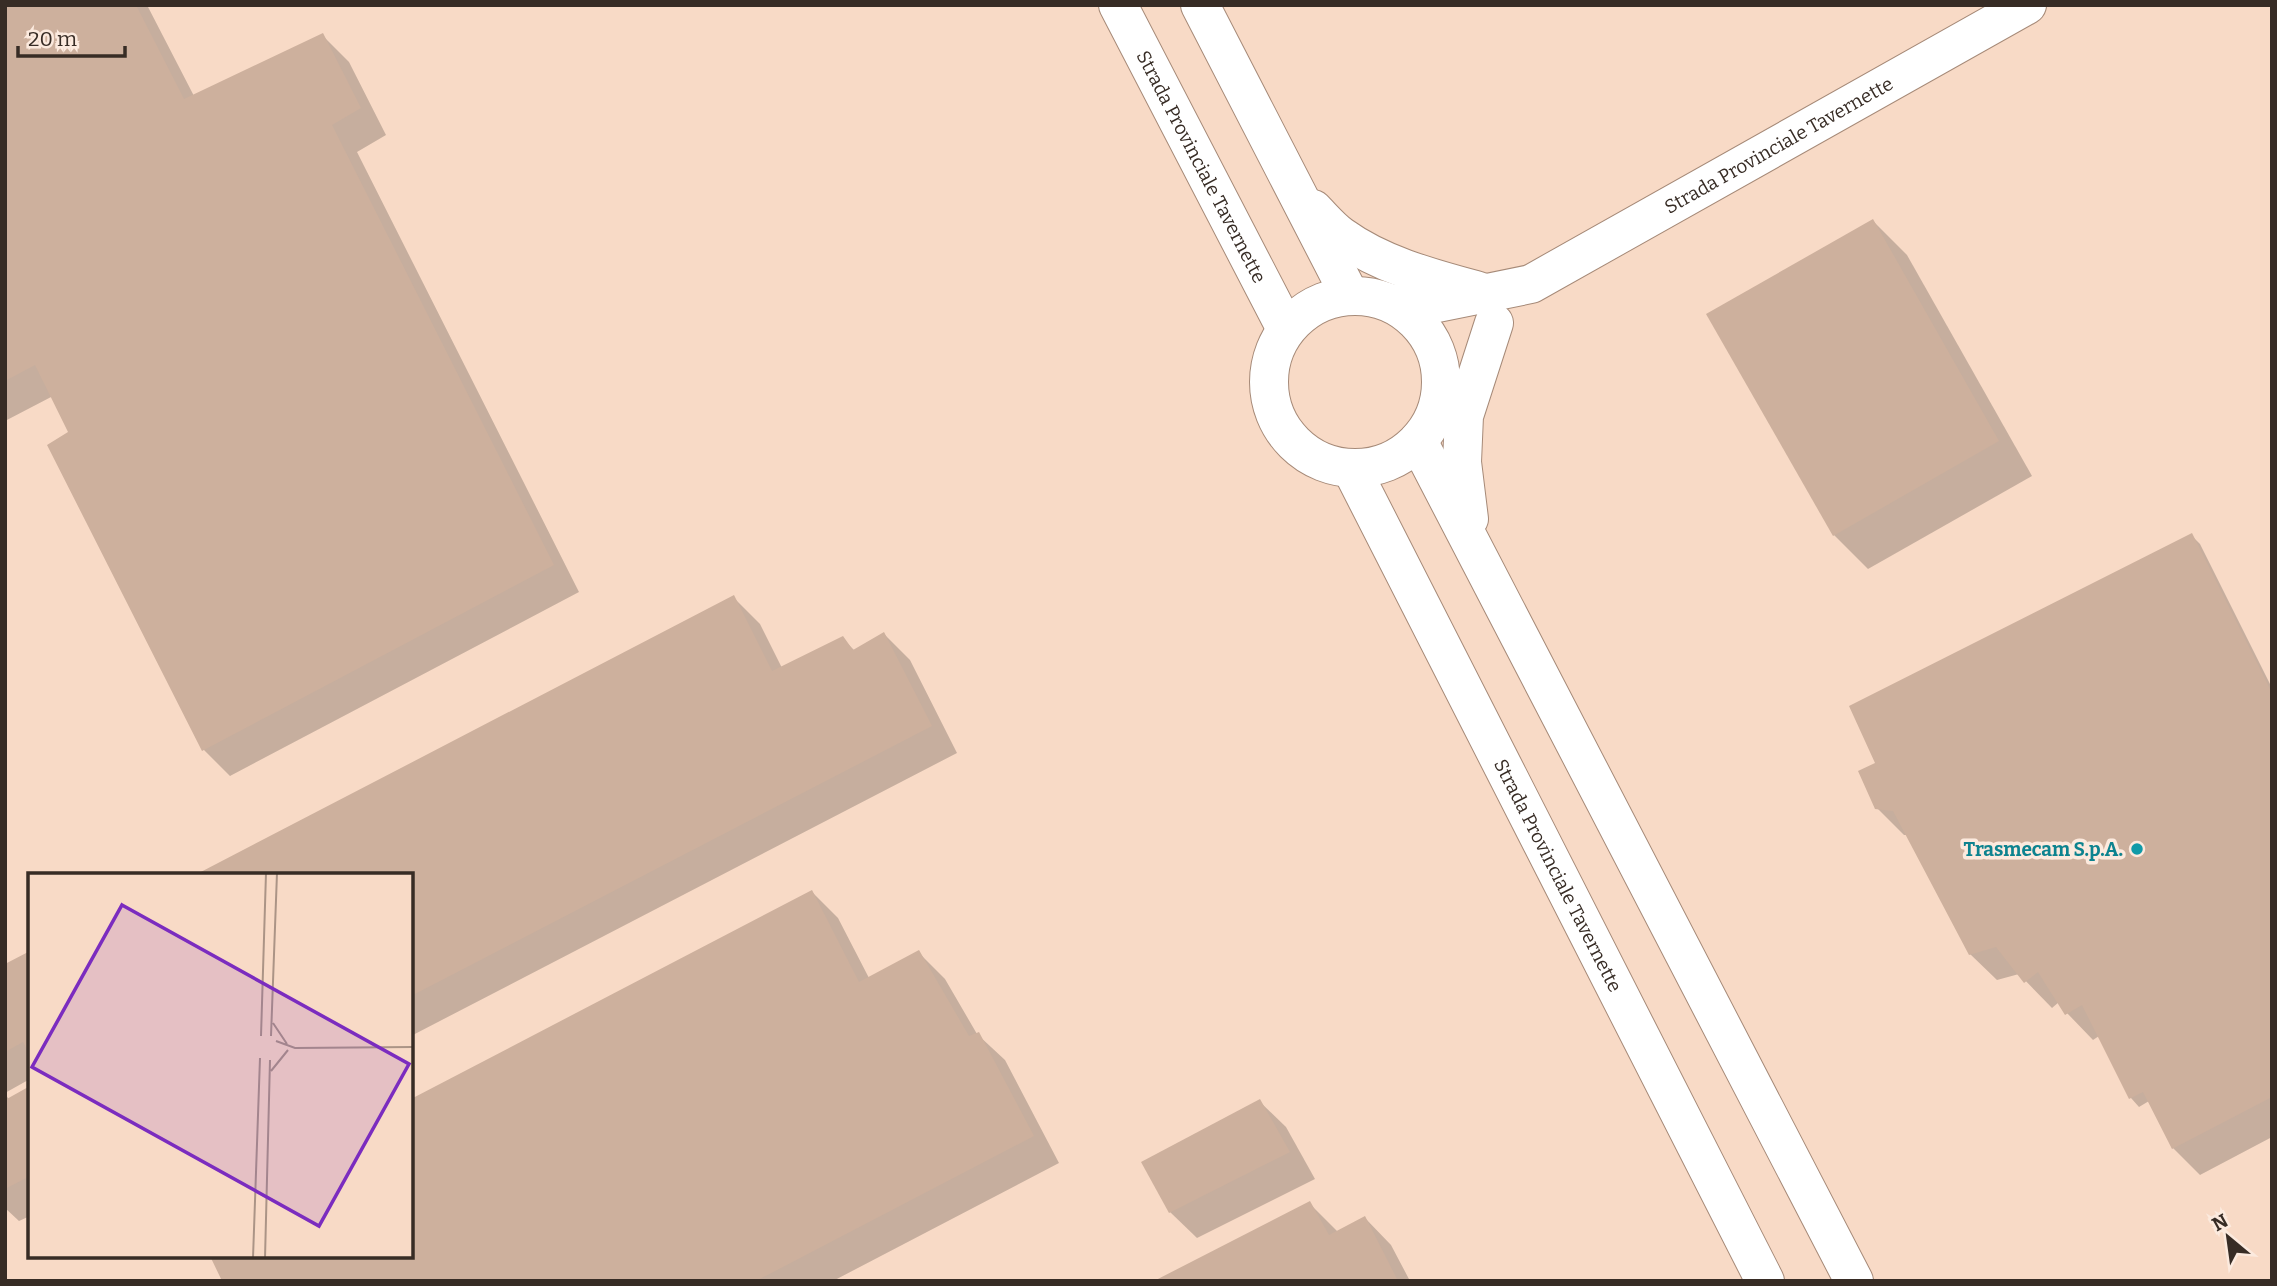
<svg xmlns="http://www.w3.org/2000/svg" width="2277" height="1286" font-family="Bitter,serif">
<rect width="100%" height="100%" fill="#f8dac6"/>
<!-- shadow -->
<g fill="#0003">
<polygon points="5,5 147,5 194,96 322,35 349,62 386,135 357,152 579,592 230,776 204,750 71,433 53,396 5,421"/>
<polygon points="1873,221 1907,255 2032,476 1868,569 1834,535"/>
<polygon points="2192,536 2200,544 2272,688 2272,1137 2200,1175 2173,1148 2149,1101 2139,1107 2131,1098 2099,1036 2093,1040 2067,1013 2059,1002 2052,1008 2019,974 1997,980 1970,954 1908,835 1904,835 1877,808 1877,764"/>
<polygon points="734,598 760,624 782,668 842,638 855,651 884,634 910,660 957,753 411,1036 411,875"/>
<polygon points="812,892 838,918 869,978 918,952 945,979 977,1034 1005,1060 1059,1163 833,1281 224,1281 411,1256"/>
<polygon points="30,953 30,1079 5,1093 9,1100 30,1088 30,1216 19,1221 5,1208 5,966"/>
<polygon points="1259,1101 1286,1127 1315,1179 1197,1238 1170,1212"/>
<polygon points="1310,1204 1338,1232 1365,1218 1391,1245 1410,1281 1158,1281"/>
</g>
<!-- building -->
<g fill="#cdb09d">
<polygon points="5,5 136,5 184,99 323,33 361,108 332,125 554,565 202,751 47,445 68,432 35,365 5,381"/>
<polygon points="1873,219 1999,441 1833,536 1706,314"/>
<polygon points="2192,533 2272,693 2272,1097 2172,1149 2143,1092 2129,1099 2082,1005 2065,1015 2038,972 2024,983 1996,947 1969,955 1893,811 1875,809 1858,771 1875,763 1849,706"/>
<polygon points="734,595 772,671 843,636 853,650 884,632 932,726 411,996 411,875 195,875"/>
<polygon points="812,890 859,982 919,950 969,1036 979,1032 1034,1136 756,1281 222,1281 210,1256 411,1256 411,1099"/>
<polygon points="30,951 30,1055 23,1042 5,1052 5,964"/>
<polygon points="30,1086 30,1176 5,1189 5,1100"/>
<polygon points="1260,1099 1290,1152 1169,1213 1141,1162"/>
<polygon points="1310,1201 1329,1235 1365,1216 1398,1281 1154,1281"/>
</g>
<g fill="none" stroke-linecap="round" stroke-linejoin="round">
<!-- minor casing -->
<g stroke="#a68a78" stroke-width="40">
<g id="minor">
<path id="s1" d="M 1118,5 L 1286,329"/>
<polyline points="1200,5 1350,296"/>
<path d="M 1313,209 C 1322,218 1331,229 1341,236 C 1381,265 1431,278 1479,291"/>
<circle cx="1355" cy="382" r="86"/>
<path id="s2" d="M 1393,304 L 1433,304 L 1531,284 L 2027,5"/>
<polyline points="1418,441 1854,1281"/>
<path id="s3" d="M 1351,468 L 1765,1281"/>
<polyline points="1469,519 1462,462 1464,416 1494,323"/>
</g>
</g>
<!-- minor -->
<use href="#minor" stroke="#fff" stroke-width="38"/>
</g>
<!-- markers -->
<circle fill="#0f9aa8" stroke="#fceade" stroke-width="2.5" cx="2137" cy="849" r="7"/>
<g text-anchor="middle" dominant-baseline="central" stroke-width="7" stroke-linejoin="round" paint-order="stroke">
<!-- street labels -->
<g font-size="19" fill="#372c25" stroke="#fceade">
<text stroke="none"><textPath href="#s2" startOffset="424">Strada Provinciale Tavernette</textPath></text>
<text stroke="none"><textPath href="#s1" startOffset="182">Strada Provinciale Tavernette</textPath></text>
<text stroke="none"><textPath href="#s3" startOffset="457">Strada Provinciale Tavernette</textPath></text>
</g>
<!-- culture labels -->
<g font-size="19" font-weight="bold" fill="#0d838f" stroke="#fceade" text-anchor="end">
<text x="2123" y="849">Trasmecam S.p.A.</text>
</g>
</g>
<!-- overview -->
<g transform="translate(28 873)">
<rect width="385" height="385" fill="#f8dac6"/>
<path fill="none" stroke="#ab9486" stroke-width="2" d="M 245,150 L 259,171M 233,163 L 238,0M 243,163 L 249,0M 248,168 L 267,175 L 385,174M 243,198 L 260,177M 225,385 L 232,185M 237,385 L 242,187"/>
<path fill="#7b2cbf" fill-opacity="0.15" stroke="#7b2cbf" stroke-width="3.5" d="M 94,32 L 381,191 L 291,353 L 4,194 Z"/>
<rect width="385" height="385" fill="none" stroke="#372c25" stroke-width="3.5"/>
</g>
<!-- border -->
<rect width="2277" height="1286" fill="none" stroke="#372c25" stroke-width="14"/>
<!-- north arrow -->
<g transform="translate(2228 1237) rotate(331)" stroke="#fceade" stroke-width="5" paint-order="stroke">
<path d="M0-5L12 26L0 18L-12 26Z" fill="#372c25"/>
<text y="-10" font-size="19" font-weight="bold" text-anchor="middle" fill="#372c25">N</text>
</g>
<!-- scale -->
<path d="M18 46v10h107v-10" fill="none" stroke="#372c25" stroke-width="3.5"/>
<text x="28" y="46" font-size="21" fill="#372c25" stroke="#fceade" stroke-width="5" paint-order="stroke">20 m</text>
</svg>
